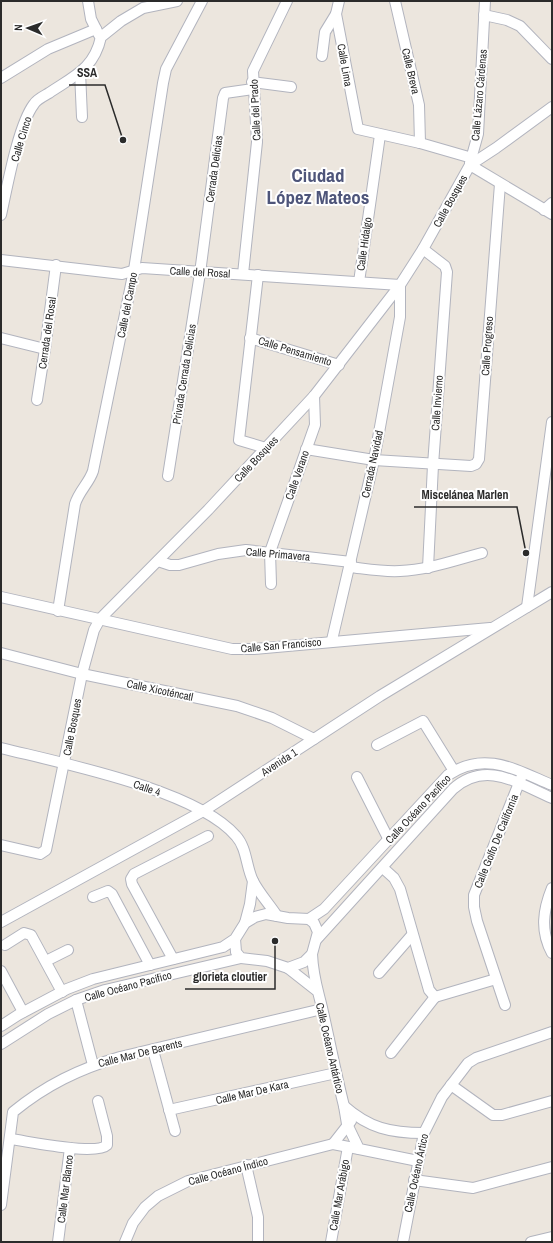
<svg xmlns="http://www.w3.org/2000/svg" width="553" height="1243" font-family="'Archivo Narrow',sans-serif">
<rect width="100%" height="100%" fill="#ece6de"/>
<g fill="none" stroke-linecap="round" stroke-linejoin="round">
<!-- minor casing -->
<g stroke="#b2b4be" stroke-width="12">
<g id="minor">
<polyline points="88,1 91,19 99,35"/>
<polyline points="339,1 336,14 358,129 420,143 472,158"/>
<polyline points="395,1 419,105 420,143"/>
<polyline points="484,15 507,20 520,26 552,59"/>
<polyline points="322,56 325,32 336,14"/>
<polyline points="80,72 82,117"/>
<polyline points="1,78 48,49 96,29"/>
<polyline points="252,82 291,87"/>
<polyline points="470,163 478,134 485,1"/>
<polyline points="470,165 552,214"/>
<polyline points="544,210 552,203"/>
<path d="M 1,215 C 7,188 18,125 34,104 C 37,99 44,96 49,93 C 74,76 94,69 101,37 L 121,21 L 143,8 L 177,1"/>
<polyline points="423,249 445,266 447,272 433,465 428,568"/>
<polyline points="1,260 122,274 142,268 400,285 400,317 374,460 332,640"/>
<polyline points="243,274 257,142 253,71 287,1"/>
<polyline points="258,275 239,440 266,448"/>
<polyline points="359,282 380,135"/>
<polyline points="1,338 45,349"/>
<polyline points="250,338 339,365"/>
<polyline points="37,400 45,349 56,265"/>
<polyline points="306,449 374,460 471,466 476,464 479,459 500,184"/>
<polyline points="168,476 200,273 223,98 225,93 253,89"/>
<polyline points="158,561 170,565 179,565 218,554 246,550 351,562"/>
<path d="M 350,567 C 367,569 383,572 400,571 C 428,570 455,560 482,553"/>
<polyline points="271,584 270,552 315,425 314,396"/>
<polyline points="1,597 232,649 254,649 490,628"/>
<polyline points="527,607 552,422"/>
<path d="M 58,611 L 75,504 C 79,491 89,483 93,471 L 134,270 L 163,83 L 166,69 L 202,1"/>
<polyline points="1,653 82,674 237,706 272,718 314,739"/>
<polyline points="377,745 423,721 454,771"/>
<path d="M 1,748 C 61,763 197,790 236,836 C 247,848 246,867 253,881 C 259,893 270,905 277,916"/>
<polyline points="357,777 389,840"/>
<polyline points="1,845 40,854 46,850 82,674 94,630 100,619 208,510 314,396 400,285 423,249 470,165 496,148 552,107"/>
<polyline points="383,868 394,878 400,889 429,990 435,997"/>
<path d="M 552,888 C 543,910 540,931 552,953"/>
<polyline points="93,897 108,891 112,894 150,965"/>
<path d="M 309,919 L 324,909 L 448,775 C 485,750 516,770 552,785"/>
<polyline points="1,922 205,810 380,696 552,592"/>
<polyline points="245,923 250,904 253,881"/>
<path d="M 317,939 L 453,789 C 486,760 517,783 552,798"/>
<polyline points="5,945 24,933 31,935 62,992"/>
<path d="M 312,954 C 313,978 318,990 323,1012 C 330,1043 336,1074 344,1106"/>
<polyline points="173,959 132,884 131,879 134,874 208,836"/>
<polyline points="46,961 68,950"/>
<polyline points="288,968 316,990"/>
<polyline points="1,971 23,1012"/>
<polyline points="379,973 412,935"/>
<polyline points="435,997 496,979"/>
<polyline points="76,1000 93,1065"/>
<polyline points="505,1005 477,921 474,907 474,895 521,778"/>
<polyline points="1,1026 18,1015 67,989 93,979 223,947 235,939 245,923 255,917 266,914 288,918 309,919 314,923 318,932 312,954 304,962 288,968 267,961 241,958 236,952 235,939"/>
<polyline points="1,1044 48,1014 76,1000 105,990 241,958"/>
<polyline points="153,1050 175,1131"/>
<polyline points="391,1053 435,997"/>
<polyline points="451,1085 493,1115 502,1115 552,1101"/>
<polyline points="169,1110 336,1073"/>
<path d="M 10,1139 C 27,1141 96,1156 107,1145 L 107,1136 L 98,1101"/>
<polyline points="333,1144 351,1121"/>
<path d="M 418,1161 L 359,1149 L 347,1124 L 344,1106 C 369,1128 390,1133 424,1133"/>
<polyline points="246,1165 258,1217 258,1242"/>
<polyline points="414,1180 473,1188 552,1167"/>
<path d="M 1,1205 L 13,1112 C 46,1085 79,1069 120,1057 L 322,1009"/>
<polyline points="58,1242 70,1148"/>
<polyline points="125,1242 133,1223 145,1207 158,1196 188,1181 333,1144 359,1149"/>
<polyline points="331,1242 348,1147"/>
<polyline points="403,1242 424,1133 442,1097 468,1063 476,1058 552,1032"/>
<polyline points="531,1242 552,1237"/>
</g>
</g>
<!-- minor -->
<use href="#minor" stroke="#fff" stroke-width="10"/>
</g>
<g text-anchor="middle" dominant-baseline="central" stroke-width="4" stroke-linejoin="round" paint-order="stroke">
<!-- street labels -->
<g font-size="11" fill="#2b2b2b" stroke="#fff">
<text transform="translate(345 65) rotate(80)">Calle Lima</text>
<text transform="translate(411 71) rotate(77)">Calle Breva</text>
<text transform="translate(479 95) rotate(-85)">Calle Lázaro Cárdenas</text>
<text transform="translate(255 110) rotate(-93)">Calle del Prado</text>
<text transform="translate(21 139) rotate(-73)">Calle Cinco</text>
<text transform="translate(214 169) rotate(-82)">Cerrada Delicias</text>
<text transform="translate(450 201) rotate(-61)">Calle Bosques</text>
<text transform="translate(364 244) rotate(-82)">Calle Hidalgo</text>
<text transform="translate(200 272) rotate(3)">Calle del Rosal</text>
<text transform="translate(127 305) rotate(-79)">Calle del Campo</text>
<text transform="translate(47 333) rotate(-82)">Cerrada del Rosal</text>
<text transform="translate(487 346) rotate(-86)">Calle Progreso</text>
<text transform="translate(295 351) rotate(17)">Calle Pensamiento</text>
<text transform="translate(184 374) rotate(-81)">Privada Cerrada Delicias</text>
<text transform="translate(437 403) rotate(-86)">Calle Invierno</text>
<text transform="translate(256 459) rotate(-47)">Calle Bosques</text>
<text transform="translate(372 464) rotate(-78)">Cerrada Navidad</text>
<text transform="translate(297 475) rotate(-71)">Calle Verano</text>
<text transform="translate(278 554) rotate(5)">Calle Primavera</text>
<text transform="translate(281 645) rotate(-5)">Calle San Francisco</text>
<text transform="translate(160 690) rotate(12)">Calle Xicoténcatl</text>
<text transform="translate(72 727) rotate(-79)">Calle Bosques</text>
<text transform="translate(279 762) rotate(-33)">Avenida 1</text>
<text transform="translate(147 788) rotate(19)">Calle 4</text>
<text transform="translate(418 809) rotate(-47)">Calle Océano Pacífico</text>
<text transform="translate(496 841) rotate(-68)">Calle Golfo De California</text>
<text transform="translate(128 986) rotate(-15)">Calle Océano Pacífico</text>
<text transform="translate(330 1048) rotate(77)">Calle Océano Antártico</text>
<text transform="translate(140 1053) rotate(-14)">Calle Mar De Barents</text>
<text transform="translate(252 1092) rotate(-13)">Calle Mar De Kara</text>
<text transform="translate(228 1171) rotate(-15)">Calle Océano Índico</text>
<text transform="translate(416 1173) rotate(-78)">Calle Océano Ártico</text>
<text transform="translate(65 1189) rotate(-83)">Calle Mar Blanco</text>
<text transform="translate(339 1195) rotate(-80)">Calle Mar Arábigo</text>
</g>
<!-- town labels -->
<g font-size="19" font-weight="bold" fill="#4e557a" stroke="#fff">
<text x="318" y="175">Ciudad<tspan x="318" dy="22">López Mateos</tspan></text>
</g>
</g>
<!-- callouts -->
<path fill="none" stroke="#2b2b2b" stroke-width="1.5" d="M123 140L105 85H69M526 553L517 507H414M275 941L275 989H185"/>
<g fill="#2b2b2b" stroke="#fff" stroke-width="1.5">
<circle cx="123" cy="140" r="4"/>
<circle cx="526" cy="553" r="4"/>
<circle cx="275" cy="941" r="4"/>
</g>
<g font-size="12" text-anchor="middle" font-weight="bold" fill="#2b2b2b" stroke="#fff" stroke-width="4" stroke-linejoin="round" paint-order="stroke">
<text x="87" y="77">SSA</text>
<text x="465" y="499">Miscelánea Marlen</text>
<text x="230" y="981">glorieta cloutier</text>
</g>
<!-- border -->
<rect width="553" height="1243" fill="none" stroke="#2b2b2b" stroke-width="4"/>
<!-- north arrow -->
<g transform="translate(28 28) rotate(272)" stroke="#ffffff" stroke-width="3" paint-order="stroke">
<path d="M0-3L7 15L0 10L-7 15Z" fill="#2b2b2b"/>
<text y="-6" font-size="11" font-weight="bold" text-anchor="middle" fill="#2b2b2b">N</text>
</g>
</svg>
